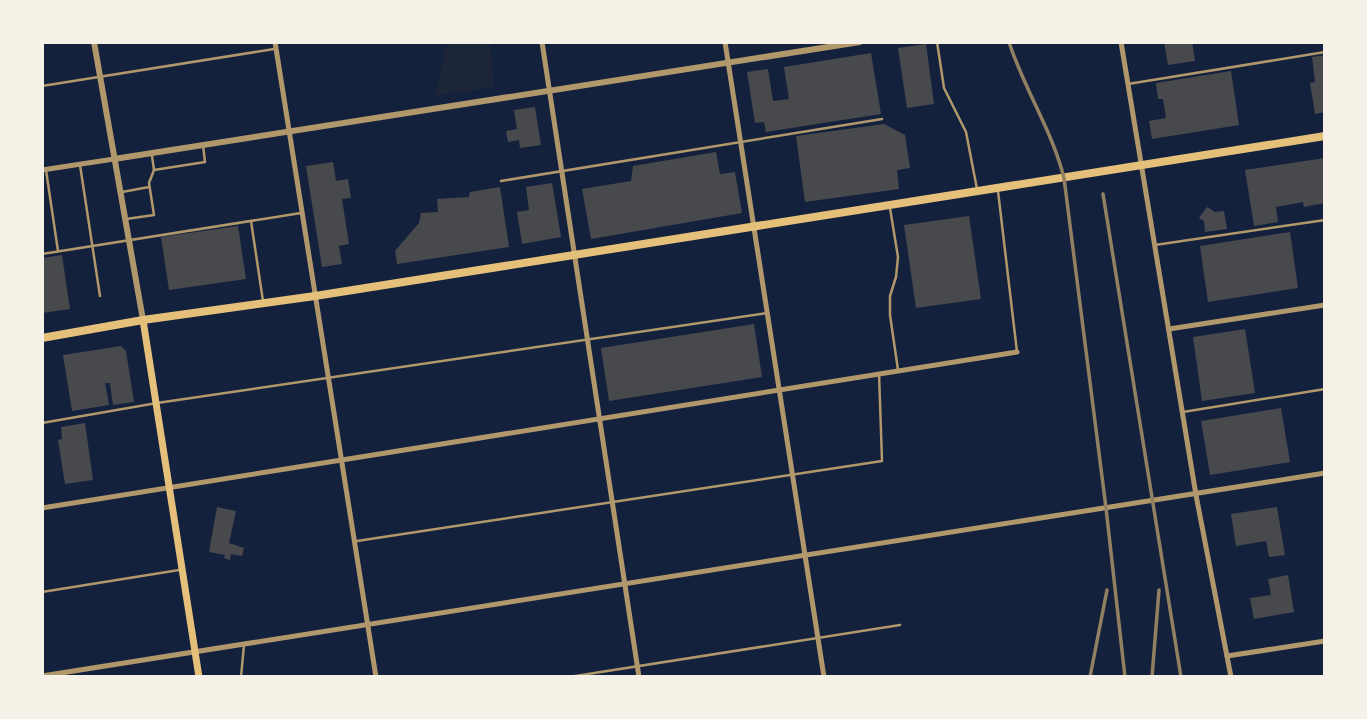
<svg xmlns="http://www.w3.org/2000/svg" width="1367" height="719" font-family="Lora,serif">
<rect width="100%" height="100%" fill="#14213d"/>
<!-- green -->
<polygon fill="#1d2539" points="447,42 490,42 494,87 435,96"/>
<!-- building -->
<g fill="#48494c">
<polygon points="1164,42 1192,42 1195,61 1168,65"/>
<polygon points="926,44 934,104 907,108 898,48"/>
<polygon points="871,53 881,114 766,132 764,122 755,123 747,72 768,69 773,101 789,99 784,67"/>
<polygon points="1325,55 1325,112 1315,114 1310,83 1315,82 1312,57"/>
<polygon points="1231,71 1239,125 1152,139 1149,121 1166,118 1163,99 1158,99 1156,83"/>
<polygon points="535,107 541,145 520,148 519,140 508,142 506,131 517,129 514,110"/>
<polygon points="884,124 905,135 910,168 897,170 899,189 805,202 796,136"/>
<polygon points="716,152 720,174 735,172 742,213 591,239 582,189 631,181 633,166"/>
<polygon points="1325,158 1325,203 1304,207 1303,202 1276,207 1278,222 1254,226 1245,170"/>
<polygon points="333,162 336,181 348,179 351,198 342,199 349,244 339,246 342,264 322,267 306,166"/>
<polygon points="552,183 561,237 522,244 517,212 529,210 526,187"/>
<polygon points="500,187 509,247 397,264 395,251 419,223 421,213 438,212 437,199 469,197 470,192"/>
<polygon points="1207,207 1215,212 1224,211 1227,229 1205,232 1204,221 1199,218"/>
<polygon points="969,216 981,299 916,308 904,225"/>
<polygon points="238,226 246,279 169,290 161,237"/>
<polygon points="1290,232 1298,288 1208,302 1200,246"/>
<polygon points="62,255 70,309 42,313 42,258"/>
<polygon points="754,324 762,377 609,401 601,348"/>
<polygon points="1245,329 1255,393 1202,401 1193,337"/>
<polygon points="121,346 126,351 134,402 113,405 110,383 105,383 109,405 72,411 63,355"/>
<polygon points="1281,408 1290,462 1210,475 1201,421"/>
<polygon points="85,423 93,480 65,484 58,440 62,439 61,427"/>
<polygon points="217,507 236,511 229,543 244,548 242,556 231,554 230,560 224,558 225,555 209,552"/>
<polygon points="1277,507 1285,555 1269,557 1266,541 1236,546 1231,514"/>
<polygon points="1288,575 1294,612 1254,619 1250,598 1271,595 1268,579"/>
</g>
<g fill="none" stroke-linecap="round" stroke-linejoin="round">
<!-- service -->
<g stroke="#b1986c" stroke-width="2.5">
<polyline points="937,42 944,88 966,132 977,189"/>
<polyline points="1128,84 1325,52"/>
<polyline points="42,86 274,49"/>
<polyline points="152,156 154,170"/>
<polyline points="80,165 100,296"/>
<polyline points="46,170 58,251"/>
<polyline points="501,181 882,119"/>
<polyline points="998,191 1017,352"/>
<polyline points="122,192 149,187"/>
<polyline points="890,208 898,257 896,277 890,296 890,315 898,370"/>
<polyline points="126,219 154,215 149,183 154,170 205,162 203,145"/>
<polyline points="251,221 263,301"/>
<polyline points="1155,245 1325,220"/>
<polyline points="42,254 301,213"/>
<polyline points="1183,412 1325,389"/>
<polyline points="42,423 157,403 767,313"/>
<polyline points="357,541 882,461 879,373"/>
<polyline points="42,592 179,570"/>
<polyline points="241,677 244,645"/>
<polyline points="569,677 900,625"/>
</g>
<!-- minor -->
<g stroke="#b1986c" stroke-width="5">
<polyline points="275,42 376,677"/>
<polyline points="542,42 639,677"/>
<polyline points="725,42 824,677"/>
<polyline points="1121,42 1196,495 1231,677"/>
<polyline points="42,170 114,159"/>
<polyline points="1169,329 1325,305"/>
<polyline points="42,508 1017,352"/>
<polyline points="1227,656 1325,641"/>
<polyline points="42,676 1325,473"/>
</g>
<!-- tertiary -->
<g stroke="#b1986c" stroke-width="6">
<polyline points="94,42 143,320"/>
<polyline points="114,159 860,42"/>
</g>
<!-- secondary -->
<polyline stroke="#e5c07b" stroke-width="7" points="143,320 199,677"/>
<!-- primary -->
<polyline stroke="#e5c07b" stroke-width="8" points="42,338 143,320 315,296 1325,136"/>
<!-- rail -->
<g stroke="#918062" stroke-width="3.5">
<path d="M 1009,42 C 1024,89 1052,130 1064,178 L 1106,508 L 1125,677"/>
<polyline points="1103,194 1181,677"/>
<polyline points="1090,677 1107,590"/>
<polyline points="1152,677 1159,590"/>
</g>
</g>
<!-- border -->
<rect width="1367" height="719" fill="none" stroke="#f6f1e7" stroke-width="88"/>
</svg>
